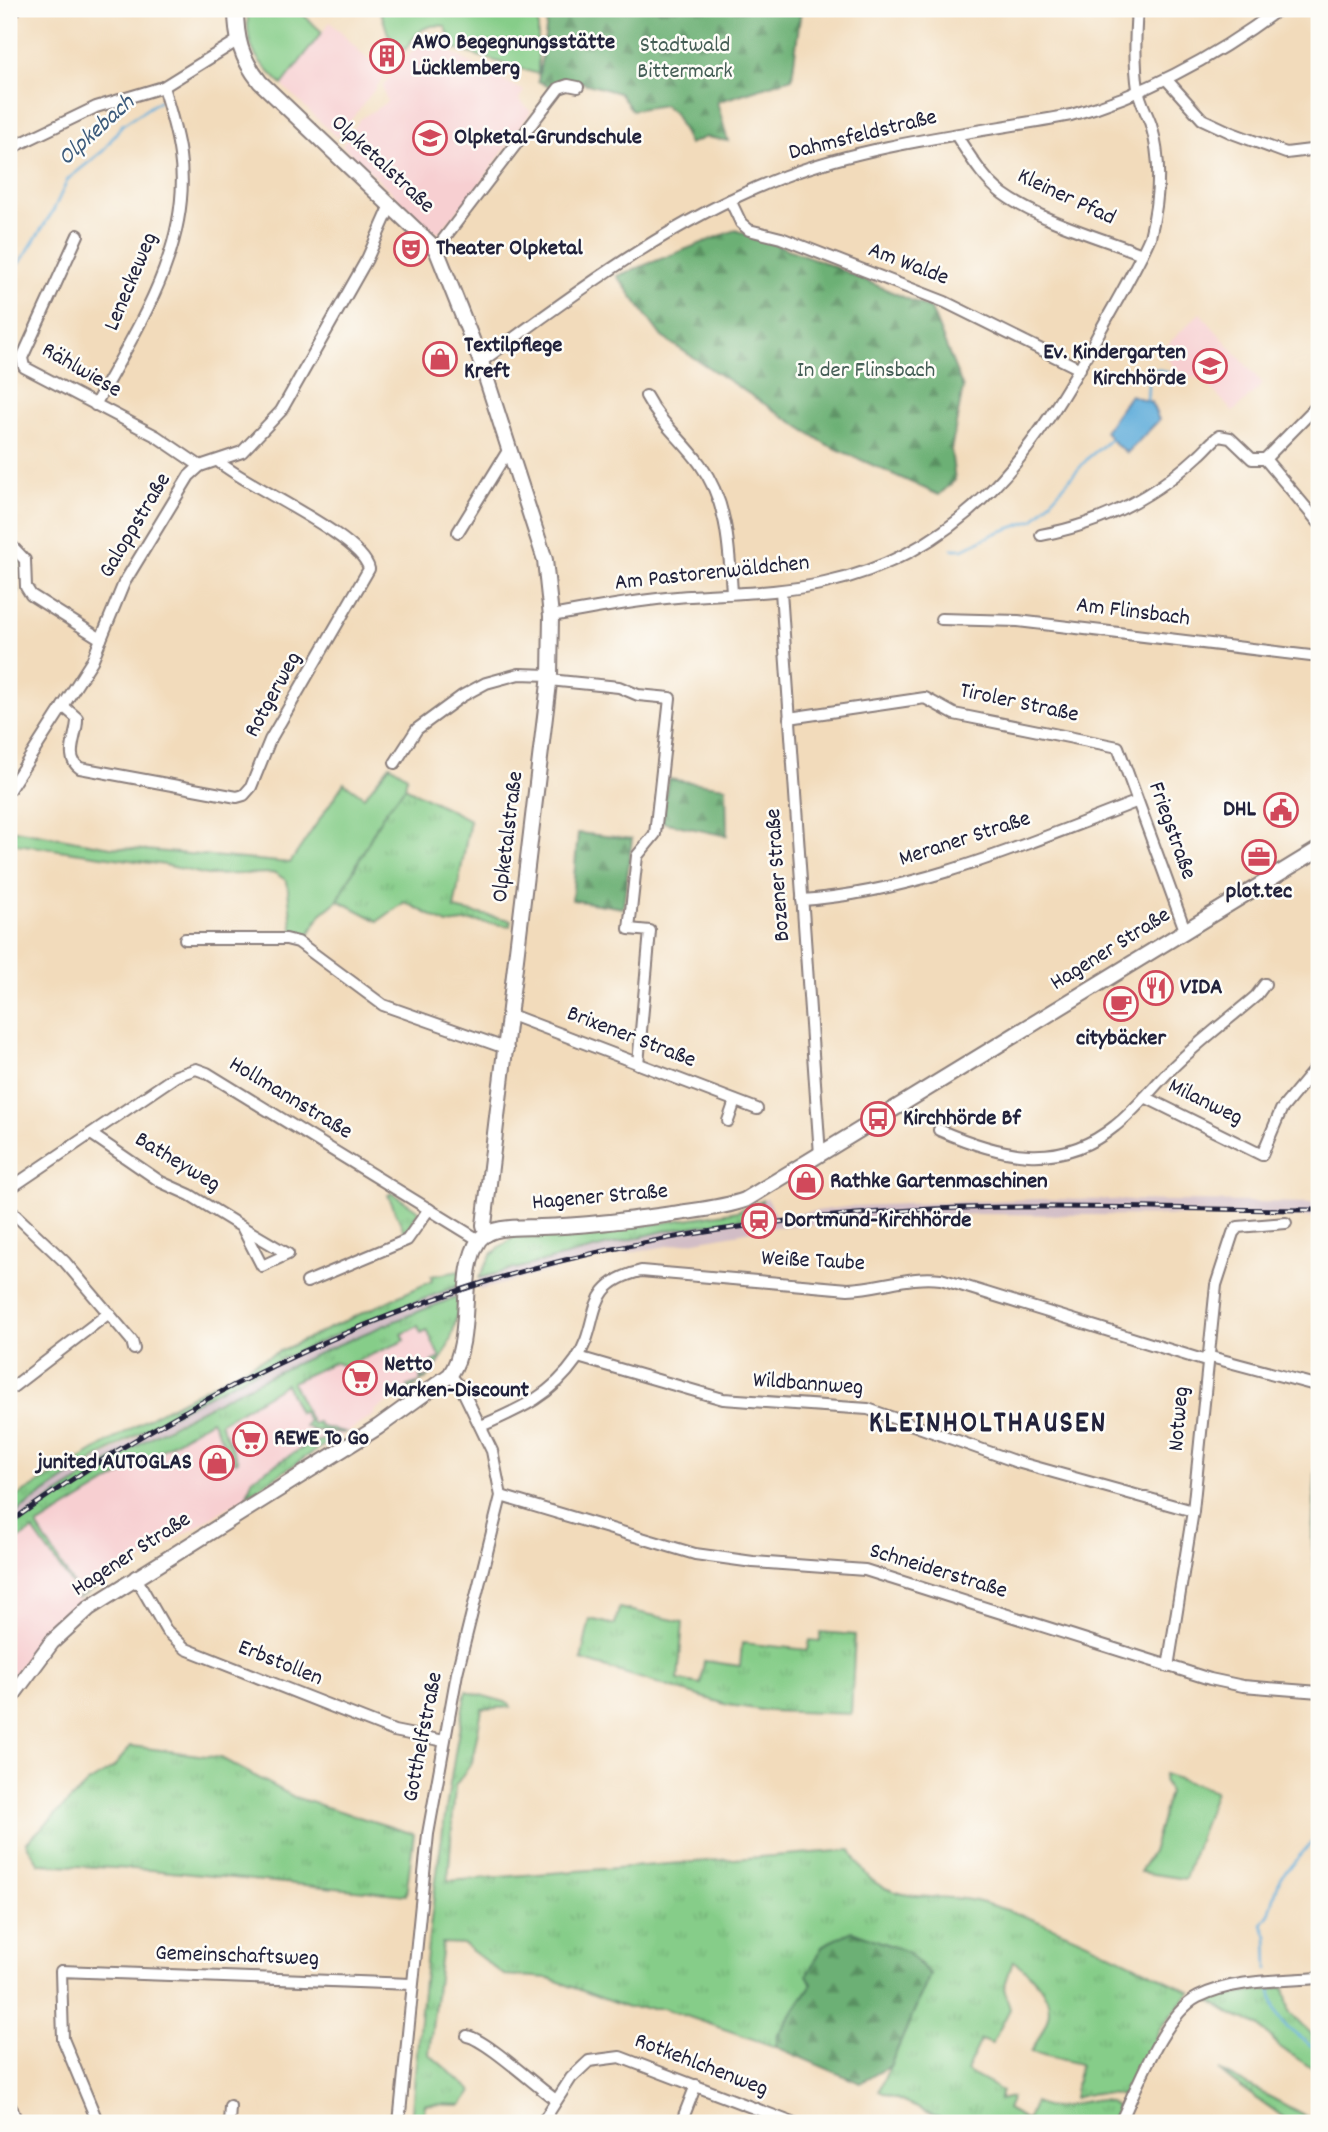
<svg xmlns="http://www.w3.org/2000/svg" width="1328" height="2132" font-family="Dekko,sans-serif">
<defs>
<pattern id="grass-tufts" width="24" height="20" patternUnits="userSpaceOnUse" patternTransform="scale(1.75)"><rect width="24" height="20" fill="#86cd89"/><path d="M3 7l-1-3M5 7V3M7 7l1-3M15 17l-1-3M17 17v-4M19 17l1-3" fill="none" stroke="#73b077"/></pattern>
<pattern id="forest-firs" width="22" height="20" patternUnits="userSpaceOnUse" patternTransform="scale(1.75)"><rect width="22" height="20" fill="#6cb075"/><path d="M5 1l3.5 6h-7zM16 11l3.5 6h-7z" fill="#588f61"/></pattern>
</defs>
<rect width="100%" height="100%" fill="#fdfcf7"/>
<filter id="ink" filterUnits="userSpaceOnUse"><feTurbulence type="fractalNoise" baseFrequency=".0143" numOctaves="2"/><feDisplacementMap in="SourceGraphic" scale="14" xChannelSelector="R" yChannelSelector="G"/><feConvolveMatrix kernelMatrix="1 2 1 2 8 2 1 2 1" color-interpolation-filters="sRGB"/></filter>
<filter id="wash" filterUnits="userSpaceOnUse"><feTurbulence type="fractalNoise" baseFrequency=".00686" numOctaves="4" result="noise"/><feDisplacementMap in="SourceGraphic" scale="28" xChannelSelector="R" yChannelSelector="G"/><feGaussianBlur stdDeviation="1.57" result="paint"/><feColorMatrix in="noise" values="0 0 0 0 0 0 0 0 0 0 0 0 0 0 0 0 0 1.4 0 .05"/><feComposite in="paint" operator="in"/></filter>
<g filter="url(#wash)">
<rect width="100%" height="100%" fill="#f2dbbb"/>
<!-- built -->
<g fill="#f7cfd1">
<polygon points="330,22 385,76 337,138 282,85"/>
<polygon points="424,38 524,91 519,99 531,112 480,184 439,233 433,231 342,145 360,119 387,102 382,86"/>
<polygon points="1200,313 1263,384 1233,412 1202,378 1183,377 1164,355 1167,345"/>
<polygon points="424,1321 442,1362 429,1377 374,1411 375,1414 325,1447 82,1598 41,1638 9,1681 9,1546 49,1517 212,1420"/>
</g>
<!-- industrial -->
<g fill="#d2bdc6">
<polygon points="767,1198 776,1216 854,1206 1040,1199 1319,1203 1319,1217 977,1214 775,1227 599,1258 479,1290 479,1278 538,1261 664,1231 760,1216 762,1200"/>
<polygon points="460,1285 459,1296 386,1324 214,1402 168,1426 45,1502 9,1529 9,1518 42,1494 201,1398 377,1316"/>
</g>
<!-- grass -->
<g fill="url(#grass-tufts)" stroke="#547862" stroke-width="2">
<polygon points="9,548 21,561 14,582 18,591 9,600"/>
<polygon points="405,787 470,820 454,909 511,920 510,926 472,921 447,924 405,902 378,921 338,900 382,816"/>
<polygon points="392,1193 419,1211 405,1233 388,1195"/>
<polygon points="762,1200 760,1216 664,1231 479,1278 491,1255 515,1236 621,1229 738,1211"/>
<path d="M 460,1271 L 460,1285 C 301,1345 146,1417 9,1518 L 9,1501 L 154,1415 L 250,1365 L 432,1281 L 431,1276 Z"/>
<path d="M 459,1296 C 456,1335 445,1369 410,1389 L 408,1386 L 421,1382 L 420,1376 L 425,1380 L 436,1367 L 432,1362 L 440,1358 L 427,1330 L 421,1333 L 418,1326 L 402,1334 L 405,1340 L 397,1344 L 344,1366 L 334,1362 L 292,1382 L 312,1424 L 318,1422 L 322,1427 L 345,1432 L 343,1433 L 313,1430 L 305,1426 L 308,1421 L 303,1412 L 299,1413 L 286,1384 L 220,1423 L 238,1461 L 235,1462 L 211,1420 L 37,1526 L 81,1597 L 97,1588 L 76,1599 L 80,1596 L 33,1530 L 9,1546 L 9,1529 C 146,1428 300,1356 459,1296 Z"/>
<polygon points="322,1440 331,1441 247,1495 253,1478 309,1444"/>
<polygon points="619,1608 683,1622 678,1680 701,1684 704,1661 740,1666 742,1643 808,1650 810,1640 820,1641 820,1632 855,1635 851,1714 769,1711 728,1705 581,1660 590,1619 615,1625"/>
<path d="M 466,1691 L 509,1703 L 511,1707 L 482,1709 L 472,1762 L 455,1786 L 448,1881 L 851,1850 C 858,1864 866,1878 881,1886 C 914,1903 947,1893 980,1902 C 1054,1922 1122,1959 1191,1992 L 1160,2028 L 1126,2096 L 1095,2093 L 1074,2098 L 1080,2064 L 1031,2052 C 1037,2041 1045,2029 1048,2016 C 1054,1995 1029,1971 1013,1961 L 1004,1988 L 1010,2009 L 992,2044 L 981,2040 L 966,2071 L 1002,2091 L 999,2100 L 1012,2097 L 1007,2109 L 1027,2120 L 1035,2102 C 1059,2121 1094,2085 1118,2108 L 1110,2123 L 951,2123 L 879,2091 L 930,1974 L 812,1984 L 778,2035 L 776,2047 L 663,2008 L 627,2008 L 549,1978 L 504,1975 L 463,1944 L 442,1943 L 429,2054 L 472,2091 L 462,2105 L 425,2104 L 423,2123 L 411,2123 C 422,1978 439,1835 466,1691 Z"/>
<polygon points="131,1746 221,1758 294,1797 414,1834 406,1895 151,1870 39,1864 26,1843 88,1783 113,1768"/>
<polygon points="1284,1987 1290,2013 1319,2041 1319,2073 1277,2045 1260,2026 1235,2016 1207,1999"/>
<path d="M 1219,2070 L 1319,2123 L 1290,2123 C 1268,2103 1241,2091 1219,2070 Z"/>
</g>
<!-- forest -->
<g fill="url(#forest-firs)" stroke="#476958" stroke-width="2">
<polygon points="533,9 801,9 792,78 717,102 728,141 706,137 689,144 674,113 664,105 632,110 619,93 591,85 571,80 551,88 538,81 547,23"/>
<polygon points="735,230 823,262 931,309 963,388 951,450 955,480 939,495 826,444 662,337 617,276"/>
<polygon points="668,779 726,787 727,836 662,822"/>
<polygon points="578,833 632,839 623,908 572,900"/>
<polygon points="1316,1459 1319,1460 1319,1606 1312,1542"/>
<polygon points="852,1931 908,1952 930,1975 890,2066 860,2083 776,2047 778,2035 812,1984 807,1975 823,1945"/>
</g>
<!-- green -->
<g fill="#86cd89" stroke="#547862" stroke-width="2">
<path d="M 248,9 L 297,9 L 322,32 L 282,85 C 255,58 245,49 248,9 Z"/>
<path d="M 380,9 L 518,9 L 538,18 L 538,74 L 455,49 L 445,26 C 423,23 417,33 405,50 L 388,34 Z"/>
<polygon points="390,765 407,776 405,787 382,816 338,900 321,914 305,941 293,935 287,881 275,873 207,875 165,865 9,843 9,829 111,847 290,863 344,783 364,797"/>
<polygon points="1164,1774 1215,1791 1185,1879 1140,1872 1152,1852 1169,1792 1163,1780"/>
</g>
<!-- water -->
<polygon fill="#61adda" stroke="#42688a" stroke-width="2" points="1130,395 1151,402 1159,420 1127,453 1115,444 1105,431"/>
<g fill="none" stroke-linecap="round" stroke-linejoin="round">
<!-- stream -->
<g stroke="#61adda" stroke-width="2.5">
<polyline points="20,263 53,211 68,179 103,151 122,125 159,101"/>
<polyline points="1147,400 1149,372 1157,369 1169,373"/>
<polyline points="952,549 963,549 996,533 1034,520 1089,457 1111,439"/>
<polyline points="1268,1969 1267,1936 1262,1924 1269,1914 1280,1878 1319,1834"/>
<path d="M 1271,1990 C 1276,2026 1292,2032 1319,2051"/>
</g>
</g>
</g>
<g filter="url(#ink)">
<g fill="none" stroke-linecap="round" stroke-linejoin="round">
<!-- street casing -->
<g stroke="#8a7e7b" stroke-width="14">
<g id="street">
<polyline points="1313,9 1319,15"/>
<polyline points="9,15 16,9"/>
<polyline points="1167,80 1202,119 1232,133 1286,153 1319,149"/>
<path d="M 956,135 C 970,156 983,179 1003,194 C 1040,221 1099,237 1142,254"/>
<polyline points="9,149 96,107 163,87 237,41"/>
<polyline points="730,200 741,223 749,230 781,238 945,302 1080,369"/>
<polyline points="78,235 22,358 24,367 156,436 200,466"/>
<polyline points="436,249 559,88 568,85 578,87"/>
<path d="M 481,362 C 578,291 671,220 785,176 C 876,142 976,133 1071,115 C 1147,94 1216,56 1279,9"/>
<path d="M 646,396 C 660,423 683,440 700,464 C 728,503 729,547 732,593"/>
<path d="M 95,405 C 136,330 193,245 180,155 C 177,132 170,110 163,87"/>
<polyline points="1265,459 1319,523"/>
<polyline points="1265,459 1319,404"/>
<polyline points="458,532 509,449"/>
<path d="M 1041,535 C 1101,524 1154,497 1199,455 C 1206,449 1212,441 1219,436 L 1230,438 L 1252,459 L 1265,459"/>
<polyline points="9,543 25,560 26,587 31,595 101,639"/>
<polyline points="781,591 820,1155"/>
<path d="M 551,616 C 593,609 635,600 677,597 C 727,593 776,594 825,583 C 966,552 1036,450 1100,331 C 1117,300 1136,269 1150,237 C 1159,201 1162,161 1151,125 C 1147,113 1140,102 1138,89 C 1134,62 1135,36 1137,9"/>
<polyline points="941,619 1018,621 1319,657"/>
<polyline points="549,680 619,687 638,695 670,698 655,834 637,856 629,929 650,931 638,1064"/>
<path d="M 63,706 L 77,718 C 78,735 63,757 80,768 L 237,797 L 244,795 L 251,787 L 270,740 L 369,569 C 362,536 248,487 219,462"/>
<polyline points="789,718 925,698 954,714 1118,747 1185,930"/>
<polyline points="395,763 417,729 462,696 486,683 519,674 550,675"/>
<polyline points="9,790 92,661 124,583 189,476 200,466 242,452 281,411 367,259 391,205"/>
<path d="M 802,900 C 918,892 1028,843 1136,802"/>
<polyline points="185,939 286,939 298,942 383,1005 508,1049"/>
<polyline points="511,1015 757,1109"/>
<polyline points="1145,1097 1262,1155 1281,1110 1319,1064"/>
<polyline points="728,1121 735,1101"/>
<path d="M 939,1130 C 999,1156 1059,1172 1115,1126 C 1136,1110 1152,1088 1171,1069 C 1197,1043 1228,1020 1256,996 L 1265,984"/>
<polyline points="91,1134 161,1182 190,1195 242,1227 262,1266 288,1254 242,1227"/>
<polyline points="9,1189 176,1076 196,1069 207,1073 479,1240"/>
<polyline points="9,1209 65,1262 132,1341 134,1349"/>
<polyline points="307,1282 407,1240 429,1209"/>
<polyline points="1207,1356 1319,1386"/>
<polyline points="578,1357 723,1399 868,1409 1017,1462 1193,1511"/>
<polyline points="9,1390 109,1313"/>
<path d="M 481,1426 C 520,1409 551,1396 576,1360 C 602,1322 581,1285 641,1271 L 848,1289 C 880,1288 909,1275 941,1279 L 1206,1361"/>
<polyline points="501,1496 695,1554 753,1562 865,1570 1210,1679 1243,1686 1319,1692"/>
<polyline points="135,1576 166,1630 186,1649 394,1731 444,1741"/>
<polyline points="1168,1667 1193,1511 1216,1285 1233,1233 1238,1227 1286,1223"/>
<path d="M 467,2036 C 485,2039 536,2086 556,2100"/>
<polyline points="98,2123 63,2039 61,1971 411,1984"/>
<polyline points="229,2123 230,2106"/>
<polyline points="399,2123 428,1834 457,1673 501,1496 492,1451 462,1389 450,1375"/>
<polyline points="542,2123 571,2078 589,2061 620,2057 793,2123"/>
<polyline points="681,2123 696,2085"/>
<path d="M 1120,2123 C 1136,2090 1164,2014 1198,1997 C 1234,1979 1280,1981 1319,1978"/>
</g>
</g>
<!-- secondary casing -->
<g stroke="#8a7e7b" stroke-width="18">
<g id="secondary">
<path d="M 236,9 C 236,39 241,58 260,82 L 436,249 L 481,362 L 545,560 L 551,616 L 550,675 L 484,1225 L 487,1234"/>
<path d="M 9,1700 L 52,1642 L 89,1608 L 378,1427 L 450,1375 C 475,1338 457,1273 479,1240 C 490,1225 524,1228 540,1227 C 585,1226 628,1220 672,1214 C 697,1210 722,1208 745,1200 L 1319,849"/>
<polyline points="9,2107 15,2123"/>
</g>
</g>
<!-- street -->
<use href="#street" stroke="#fff" stroke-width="10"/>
<!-- secondary -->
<use href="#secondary" stroke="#fff" stroke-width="14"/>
<!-- rail casing -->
<g stroke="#22223b" stroke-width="5">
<path id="rail" d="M 9,1523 C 150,1421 310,1338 476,1285 C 598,1246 728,1225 856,1214 C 1009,1201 1165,1210 1319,1210"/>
</g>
<!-- rail -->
<use href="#rail" stroke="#fdfcf7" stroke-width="2.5" stroke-dasharray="8" stroke-linecap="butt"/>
</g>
</g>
<!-- icons -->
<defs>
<g id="building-ring" transform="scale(1.75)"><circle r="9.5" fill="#fdfcf7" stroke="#d1495b" stroke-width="1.5"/><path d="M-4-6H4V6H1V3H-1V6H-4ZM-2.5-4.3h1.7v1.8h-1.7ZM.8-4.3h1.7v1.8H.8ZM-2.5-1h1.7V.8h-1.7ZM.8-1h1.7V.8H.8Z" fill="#d1495b"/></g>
<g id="school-ring" transform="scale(1.75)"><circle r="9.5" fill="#fdfcf7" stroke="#d1495b" stroke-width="1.5"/><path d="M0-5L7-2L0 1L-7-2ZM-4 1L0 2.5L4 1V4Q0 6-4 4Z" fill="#d1495b"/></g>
<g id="theatre-ring" transform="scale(1.75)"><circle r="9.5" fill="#fdfcf7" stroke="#d1495b" stroke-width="1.5"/><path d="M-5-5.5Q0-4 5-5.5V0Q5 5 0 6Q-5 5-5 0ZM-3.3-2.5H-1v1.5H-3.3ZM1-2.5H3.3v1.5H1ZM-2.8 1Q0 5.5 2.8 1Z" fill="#d1495b"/></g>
<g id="shop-ring" transform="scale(1.75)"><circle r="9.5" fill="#fdfcf7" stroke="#d1495b" stroke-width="1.5"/><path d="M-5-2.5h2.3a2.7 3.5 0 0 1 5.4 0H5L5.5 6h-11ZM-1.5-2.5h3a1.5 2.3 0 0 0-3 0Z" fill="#d1495b"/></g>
<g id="civic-ring" transform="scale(1.75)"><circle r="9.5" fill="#fdfcf7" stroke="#d1495b" stroke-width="1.5"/><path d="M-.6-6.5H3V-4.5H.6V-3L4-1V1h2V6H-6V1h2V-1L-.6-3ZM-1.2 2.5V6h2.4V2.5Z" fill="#d1495b"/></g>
<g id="office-ring" transform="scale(1.75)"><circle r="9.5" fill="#fdfcf7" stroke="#d1495b" stroke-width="1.5"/><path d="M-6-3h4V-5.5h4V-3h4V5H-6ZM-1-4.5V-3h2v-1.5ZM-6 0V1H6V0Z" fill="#d1495b"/></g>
<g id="restaurant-ring" transform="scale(1.75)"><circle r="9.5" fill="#fdfcf7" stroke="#d1495b" stroke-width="1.5"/><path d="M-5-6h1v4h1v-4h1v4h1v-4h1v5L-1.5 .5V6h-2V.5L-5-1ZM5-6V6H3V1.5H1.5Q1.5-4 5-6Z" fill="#d1495b"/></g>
<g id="cafe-ring" transform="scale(1.75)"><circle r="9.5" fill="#fdfcf7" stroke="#d1495b" stroke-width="1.5"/><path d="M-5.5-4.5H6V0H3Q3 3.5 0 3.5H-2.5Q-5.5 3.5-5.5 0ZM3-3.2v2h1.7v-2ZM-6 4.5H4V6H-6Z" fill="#d1495b"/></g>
<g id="bus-ring" transform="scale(1.75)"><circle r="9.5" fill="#fdfcf7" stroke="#d1495b" stroke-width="1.5"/><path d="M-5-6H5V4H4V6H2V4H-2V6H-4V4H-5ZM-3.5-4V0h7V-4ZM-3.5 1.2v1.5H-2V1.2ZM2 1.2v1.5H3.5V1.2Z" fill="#d1495b"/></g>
<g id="station-ring" transform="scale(1.75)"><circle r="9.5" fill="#fdfcf7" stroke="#d1495b" stroke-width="1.5"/><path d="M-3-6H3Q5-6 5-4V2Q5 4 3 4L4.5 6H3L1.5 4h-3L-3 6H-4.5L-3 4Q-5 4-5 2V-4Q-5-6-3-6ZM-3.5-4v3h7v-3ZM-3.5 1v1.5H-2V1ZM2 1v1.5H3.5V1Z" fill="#d1495b"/></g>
<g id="supermarket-ring" transform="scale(1.75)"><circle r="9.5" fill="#fdfcf7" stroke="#d1495b" stroke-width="1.5"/><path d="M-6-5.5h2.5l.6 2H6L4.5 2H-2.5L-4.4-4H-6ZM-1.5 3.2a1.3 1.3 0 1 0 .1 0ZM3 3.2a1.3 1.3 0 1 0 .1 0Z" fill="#d1495b"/></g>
</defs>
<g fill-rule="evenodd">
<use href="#building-ring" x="387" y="56"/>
<use href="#school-ring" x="430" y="138"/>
<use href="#theatre-ring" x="411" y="249"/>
<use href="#shop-ring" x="440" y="359"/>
<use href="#school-ring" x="1210" y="366"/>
<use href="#civic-ring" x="1281" y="810"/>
<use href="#office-ring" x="1259" y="857"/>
<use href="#restaurant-ring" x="1156" y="988"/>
<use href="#cafe-ring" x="1121" y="1004"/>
<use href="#bus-ring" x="878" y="1119"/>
<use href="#shop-ring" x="806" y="1182"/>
<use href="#station-ring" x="759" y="1221"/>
<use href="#supermarket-ring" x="360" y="1378"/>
<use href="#supermarket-ring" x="250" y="1439"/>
<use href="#shop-ring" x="217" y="1463"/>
</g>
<g text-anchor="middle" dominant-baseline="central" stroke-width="5" stroke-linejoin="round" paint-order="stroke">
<!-- poi labels -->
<g font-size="23" font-weight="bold" fill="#22223b" stroke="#fdfcf7" text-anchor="start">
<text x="412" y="43">AWO Begegnungsstätte<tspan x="412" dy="26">Lücklemberg</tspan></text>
<text x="454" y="138">Olpketal-Grundschule</text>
<text x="436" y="249">Theater Olpketal</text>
<text x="464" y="346">Textilpflege<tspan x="464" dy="26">Kreft</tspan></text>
<text x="1186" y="353" text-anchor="end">Ev. Kindergarten<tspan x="1186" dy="26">Kirchhörde</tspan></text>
<text x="1256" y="810" text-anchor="end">DHL</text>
<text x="1259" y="892" text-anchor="middle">plot.tec</text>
<text x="1180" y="988">VIDA</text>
<text x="1121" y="1039" text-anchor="middle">citybäcker</text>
<text x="903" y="1119">Kirchhörde Bf</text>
<text x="830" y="1182">Rathke Gartenmaschinen</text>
<text x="784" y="1221">Dortmund-Kirchhörde</text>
<text x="384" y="1365">Netto<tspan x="384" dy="26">Marken-Discount</tspan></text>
<text x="274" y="1439">REWE To Go</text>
<text x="192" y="1463" text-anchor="end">junited AUTOGLAS</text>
</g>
<!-- park labels -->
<g font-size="23" fill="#455e56" stroke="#fdfcf7">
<text x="685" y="46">Stadtwald<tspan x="685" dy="26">Bittermark</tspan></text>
<text x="866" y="371">In der Flinsbach</text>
</g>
<!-- street labels -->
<g font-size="23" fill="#22223b" stroke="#fdfcf7">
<text transform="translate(863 136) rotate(-14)">Dahmsfeldstraße</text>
<text transform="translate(382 165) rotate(43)">Olpketalstraße</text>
<text transform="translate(1066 198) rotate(25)">Kleiner Pfad</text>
<text transform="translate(908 265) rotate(21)">Am Walde</text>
<text transform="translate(132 282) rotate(-67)">Leneckeweg</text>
<text transform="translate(81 371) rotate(30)">Rählwiese</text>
<text transform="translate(136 526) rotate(-59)">Galoppstraße</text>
<text transform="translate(712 574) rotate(-6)">Am Pastorenwäldchen</text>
<text transform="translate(1133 613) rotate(7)">Am Flinsbach</text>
<text transform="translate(274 695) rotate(-61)">Rotgerweg</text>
<text transform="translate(1019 704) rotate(12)">Tiroler Straße</text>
<text transform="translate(1171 831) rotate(70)">Friegstraße</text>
<text transform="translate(509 837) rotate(-83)">Olpketalstraße</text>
<text transform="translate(965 840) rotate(-18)">Meraner Straße</text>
<text transform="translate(779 875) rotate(-94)">Bozener Straße</text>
<text transform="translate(1111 950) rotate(-32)">Hagener Straße</text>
<text transform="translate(631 1038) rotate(21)">Brixener Straße</text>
<text transform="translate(290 1099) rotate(31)">Hollmannstraße</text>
<text transform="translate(1205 1103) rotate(26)">Milanweg</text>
<text transform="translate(177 1163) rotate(31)">Batheyweg</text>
<text transform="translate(600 1198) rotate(-5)">Hagener Straße</text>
<text transform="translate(813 1262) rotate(3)">Weiße Taube</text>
<text transform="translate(808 1385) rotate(4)">Wildbannweg</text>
<text transform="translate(1180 1419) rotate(-85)">Notweg</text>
<text transform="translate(132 1555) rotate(-33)">Hagener Straße</text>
<text transform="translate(938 1572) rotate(17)">Schneiderstraße</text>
<text transform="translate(280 1664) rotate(22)">Erbstollen</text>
<text transform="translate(424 1737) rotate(-79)">Gotthelfstraße</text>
<text transform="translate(237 1957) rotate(2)">Gemeinschaftsweg</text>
<text transform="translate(701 2066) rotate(21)">Rotkehlchenweg</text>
</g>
<!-- water labels -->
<g font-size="24" font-style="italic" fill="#3b5a7b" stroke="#fdfcf7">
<text transform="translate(97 131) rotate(-42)">Olpkebach</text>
</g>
<!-- district labels -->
<g font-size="30" font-weight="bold" letter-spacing="2" fill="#22223b" stroke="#fdfcf7">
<text x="988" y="1425">KLEINHOLTHAUSEN</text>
</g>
</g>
<!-- margin -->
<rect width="1328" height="2132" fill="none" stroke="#fdfcf7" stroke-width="35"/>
</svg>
